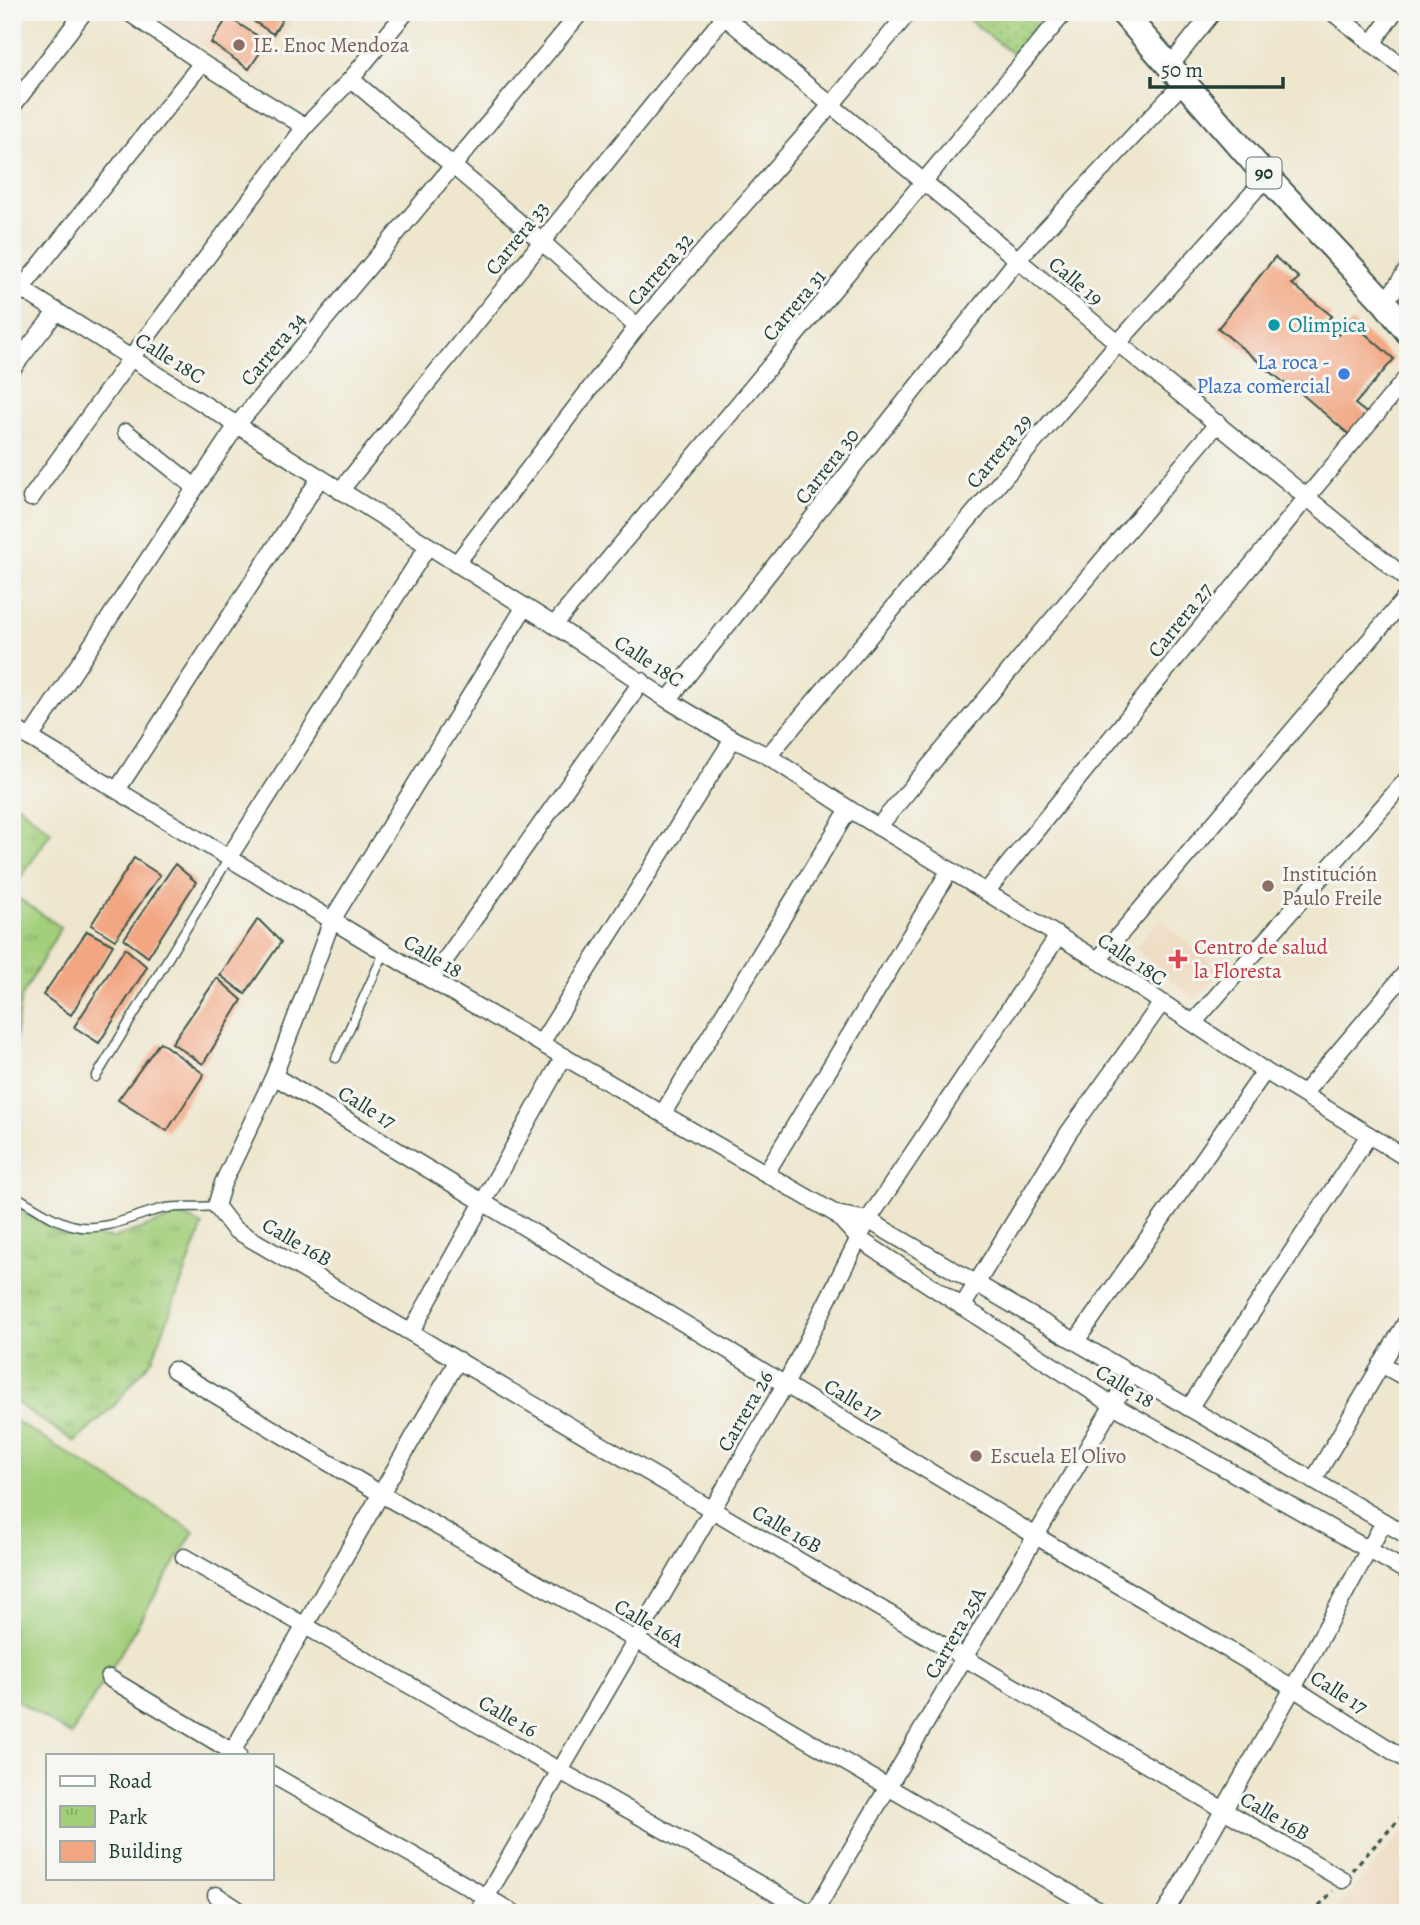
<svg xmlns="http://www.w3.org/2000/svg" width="1420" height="1925" font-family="Alegreya,serif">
<defs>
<pattern id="grass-dots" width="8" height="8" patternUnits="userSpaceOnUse" patternTransform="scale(1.75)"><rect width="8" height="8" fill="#a3cf7b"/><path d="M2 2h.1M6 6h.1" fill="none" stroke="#84a966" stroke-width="1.8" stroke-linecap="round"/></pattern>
<pattern id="park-tufts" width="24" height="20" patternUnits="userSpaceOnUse" patternTransform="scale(1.75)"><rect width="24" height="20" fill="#a3cf7b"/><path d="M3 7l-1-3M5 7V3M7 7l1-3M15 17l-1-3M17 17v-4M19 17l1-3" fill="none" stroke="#84a966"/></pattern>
</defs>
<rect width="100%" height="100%" fill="#f6f6f2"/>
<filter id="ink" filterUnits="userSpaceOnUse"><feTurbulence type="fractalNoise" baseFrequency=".0143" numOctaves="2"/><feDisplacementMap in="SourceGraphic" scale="14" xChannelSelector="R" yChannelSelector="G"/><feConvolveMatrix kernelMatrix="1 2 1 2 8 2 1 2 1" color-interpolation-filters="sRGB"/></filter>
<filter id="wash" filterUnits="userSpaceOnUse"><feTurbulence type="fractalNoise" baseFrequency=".00686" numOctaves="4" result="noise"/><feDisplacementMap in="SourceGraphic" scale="28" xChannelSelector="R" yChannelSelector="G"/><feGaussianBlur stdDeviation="1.57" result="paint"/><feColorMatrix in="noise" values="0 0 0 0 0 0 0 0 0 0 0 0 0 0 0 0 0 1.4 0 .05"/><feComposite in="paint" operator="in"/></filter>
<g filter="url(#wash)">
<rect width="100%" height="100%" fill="#eee6cd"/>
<!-- built -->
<g fill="#eed7bb">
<polygon points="149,12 298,12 254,78"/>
<polygon points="1160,919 1221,971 1195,1000 1135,948"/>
<polygon points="1408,1827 1408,1913 1332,1913"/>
</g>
<!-- grass -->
<polygon fill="url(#grass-dots)" stroke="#618658" stroke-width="2" points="959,12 1058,12 1019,59"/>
<!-- park -->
<g fill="url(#park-tufts)" stroke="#618658" stroke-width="2">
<polygon points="12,800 51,832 12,891"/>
<polygon points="12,894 61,927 21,998 12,1061"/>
<polygon points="12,1205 63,1235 113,1238 181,1215 203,1225 153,1358 113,1407 75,1442 12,1400"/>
</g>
<!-- pitch -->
<polygon fill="#a3cf7b" stroke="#618658" stroke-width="2" points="12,1419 194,1531 71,1735 12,1697"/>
<g id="blocks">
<!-- building -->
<g fill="#f2a681">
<polygon points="240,12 287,12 273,34"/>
<polygon points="228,17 267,42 249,69 211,43"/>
<polygon points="1275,257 1299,278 1292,284 1332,316 1324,323 1338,335 1352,322 1394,359 1355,404 1369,415 1352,437 1296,389 1294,391 1218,328"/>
<polygon points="134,858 160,875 115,940 91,925"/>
<polygon points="175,864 196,882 148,957 124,939"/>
<polygon points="258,919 281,942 245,994 220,975"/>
<polygon points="87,931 113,945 71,1015 43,995"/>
<polygon points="125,948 147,967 99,1043 74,1027"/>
<polygon points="217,978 242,1000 203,1064 172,1043"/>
<polygon points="160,1042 204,1074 167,1131 118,1100"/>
</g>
</g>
</g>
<g filter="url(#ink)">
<use href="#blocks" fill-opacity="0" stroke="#3e564b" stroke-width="2"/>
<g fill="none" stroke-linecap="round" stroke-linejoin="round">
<!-- lane casing -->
<g stroke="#3e564b" stroke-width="11">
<g id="lane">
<polyline points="336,1058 385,951"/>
<polyline points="96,1077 229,858"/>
<path d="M 12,1194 C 33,1206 57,1224 81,1227 C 107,1230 136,1215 161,1209 C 179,1205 197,1208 216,1206"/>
</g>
</g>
<!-- street casing -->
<g stroke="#3e564b" stroke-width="19">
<g id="street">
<polyline points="128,12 202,63 305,127"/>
<polyline points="719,12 1118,343 1408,580"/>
<polyline points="1332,12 1408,71"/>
<polyline points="1372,44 1394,12"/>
<polyline points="1170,66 1213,12"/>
<polyline points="351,79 541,241 637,327"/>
<polyline points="12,107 84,12"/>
<polyline points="12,283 554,625 668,700 733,739 768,756 849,809 1098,960 1265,1071 1408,1159"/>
<polyline points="21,289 202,63"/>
<polyline points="1385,303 1408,269"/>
<polyline points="12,369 57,311"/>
<polyline points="126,432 195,487"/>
<polyline points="340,491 728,12"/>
<polyline points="31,498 131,358 305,127 351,79 406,12"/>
<polyline points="456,564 637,327 832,104 909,12"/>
<polyline points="524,608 332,920 274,1076 223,1183 216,1206 234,1229 1343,1880"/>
<polyline points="554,625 1065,12"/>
<polyline points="668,700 1018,259 1184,82"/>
<polyline points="12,727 431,980 836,1214 859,1239 1113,1405 1408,1572"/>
<polyline points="30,738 237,425 581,12"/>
<polyline points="768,756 1118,343 1267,177"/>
<polyline points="117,790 320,478"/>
<polyline points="878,827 1218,423"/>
<polyline points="229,857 428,546"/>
<polyline points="986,892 1307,497 1408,376"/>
<polyline points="1098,960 1408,595"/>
<polyline points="431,980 642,681"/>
<polyline points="1194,1022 1408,778"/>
<polyline points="541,1043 733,739"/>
<polyline points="274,1076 1036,1536 1293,1688 1408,1761"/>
<polyline points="1304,1093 1408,970"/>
<polyline points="663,1113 849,809"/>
<polyline points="766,1173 950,870"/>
<polyline points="836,1214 868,1220 1408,1536"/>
<polyline points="962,1307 1069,1132 1161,1004"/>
<polyline points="411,1332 564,1056"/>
<polyline points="1076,1341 1265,1071"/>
<polyline points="1381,1364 1408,1379"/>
<polyline points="174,1370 381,1494 636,1640 1104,1913"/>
<polyline points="1189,1408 1369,1135"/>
<polyline points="1313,1481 1408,1319"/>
<polyline points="184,1557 810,1913"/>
<polyline points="109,1678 238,1755"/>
<polyline points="232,1752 458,1360"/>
<polyline points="271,1774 514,1913"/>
<polyline points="216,1895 243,1913"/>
<polyline points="477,1913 786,1383 868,1220 1058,936"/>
<polyline points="814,1913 1131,1374"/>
<polyline points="1165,1913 1293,1688 1384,1522"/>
</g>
</g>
<!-- primary casing -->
<g stroke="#3e564b" stroke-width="28">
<polyline id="primary" points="1122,12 1267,177 1385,303 1408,332"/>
</g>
<!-- path -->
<g stroke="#3e564b" stroke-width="3.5" stroke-dasharray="5 5" stroke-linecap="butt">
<polyline points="1352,1870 1408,1810"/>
<polyline points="1312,1913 1333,1891"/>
</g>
<!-- lane -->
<use href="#lane" stroke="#fff" stroke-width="8"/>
<!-- street -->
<use href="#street" stroke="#fff" stroke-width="16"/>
<!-- primary -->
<use href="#primary" stroke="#fff" stroke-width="24"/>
</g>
</g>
<!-- markers -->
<g fill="#8d6e63" stroke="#f6f6f2" stroke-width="2.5">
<circle cx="239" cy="45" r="7"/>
<circle cx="1268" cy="886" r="7"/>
<circle cx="976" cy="1456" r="7"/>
</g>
<circle fill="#0f9aa8" stroke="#f6f6f2" stroke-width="2.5" cx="1274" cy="325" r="7"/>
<circle fill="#3f7fe0" stroke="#f6f6f2" stroke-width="2.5" cx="1344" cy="374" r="7"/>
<path fill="#e0444e" stroke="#f6f6f2" stroke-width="2.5" d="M1174.5 948.5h7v7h7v7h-7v7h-7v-7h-7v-7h7z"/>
<g text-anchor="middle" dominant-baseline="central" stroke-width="6" stroke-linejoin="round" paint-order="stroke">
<!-- shield labels -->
<rect fill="#f6f6f2" stroke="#60746d" stroke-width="2" x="1246.5" y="157.5" width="35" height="31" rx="5"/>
<g font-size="19" font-weight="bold" fill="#1f3d34">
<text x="1264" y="173">90</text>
</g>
<!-- education labels -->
<g font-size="21" fill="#785e54" stroke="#f6f6f2" text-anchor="start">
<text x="253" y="45">IE. Enoc Mendoza</text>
<text x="1282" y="874">Institución<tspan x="1282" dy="24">Paulo Freile</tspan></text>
<text x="990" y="1456">Escuela El Olivo</text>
</g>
<!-- street labels -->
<g font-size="21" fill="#1f3d34" stroke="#f6f6f2">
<text transform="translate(517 238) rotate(-51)">Carrera 33</text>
<text transform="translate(660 269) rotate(-49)">Carrera 32</text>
<text transform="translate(1076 281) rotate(40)">Calle 19</text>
<text transform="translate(794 305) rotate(-50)">Carrera 31</text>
<text transform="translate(273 349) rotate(-50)">Carrera 34</text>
<text transform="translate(170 358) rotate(32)">Calle 18C</text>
<text transform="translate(999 451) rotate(-50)">Carrera 29</text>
<text transform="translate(827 466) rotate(-52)">Carrera 30</text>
<text transform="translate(1180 620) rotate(-51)">Carrera 27</text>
<text transform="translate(649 661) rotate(33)">Calle 18C</text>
<text transform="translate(433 956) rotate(31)">Calle 18</text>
<text transform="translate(1132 959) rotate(34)">Calle 18C</text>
<text transform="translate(367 1107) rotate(31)">Calle 17</text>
<text transform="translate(297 1242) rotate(30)">Calle 16B</text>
<text transform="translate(1125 1386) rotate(31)">Calle 18</text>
<text transform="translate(853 1400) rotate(31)">Calle 17</text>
<text transform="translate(745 1411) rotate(-60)">Carrera 26</text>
<text transform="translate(787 1529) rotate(30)">Calle 16B</text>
<text transform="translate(649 1623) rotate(30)">Calle 16A</text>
<text transform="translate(955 1633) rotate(-60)">Carrera 25A</text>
<text transform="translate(1339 1692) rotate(32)">Calle 17</text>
<text transform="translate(508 1716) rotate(30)">Calle 16</text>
<text transform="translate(1275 1816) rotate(30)">Calle 16B</text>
</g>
<!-- culture labels -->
<g font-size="21" fill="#0d838f" stroke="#f6f6f2" text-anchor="start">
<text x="1288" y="325">Olimpica</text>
</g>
<!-- shop labels -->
<g font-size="21" fill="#366cbe" stroke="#f6f6f2" text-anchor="end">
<text x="1330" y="362">La roca -<tspan x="1330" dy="24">Plaza comercial</tspan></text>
</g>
<!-- health labels -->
<g font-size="21" fill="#be3a42" stroke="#f6f6f2" text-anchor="start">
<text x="1194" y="947">Centro de salud<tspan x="1194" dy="24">la Floresta</tspan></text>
</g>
</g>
<!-- margin -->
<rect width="1420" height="1925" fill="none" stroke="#f6f6f2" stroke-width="42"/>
<!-- legend -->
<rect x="46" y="1754" width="228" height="126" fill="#f6f6f2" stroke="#a0aca6" stroke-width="2"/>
<rect x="60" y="1776" width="35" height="10" fill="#ffffff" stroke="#a0aca6" stroke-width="2"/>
<text x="108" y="1788" font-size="21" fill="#1f3d34">Road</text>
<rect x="60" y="1806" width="35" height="21" fill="url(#park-tufts)" stroke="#a0aca6" stroke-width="2"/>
<text x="108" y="1824" font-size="21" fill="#1f3d34">Park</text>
<rect x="60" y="1841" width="35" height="21" fill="#f2a681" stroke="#a0aca6" stroke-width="2"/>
<text x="108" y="1858" font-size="21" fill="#1f3d34">Building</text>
<!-- scale -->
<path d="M1150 77v10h133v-10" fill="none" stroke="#1f3d34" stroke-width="3.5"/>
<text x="1161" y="77" font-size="21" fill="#1f3d34" stroke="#f6f6f2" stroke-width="5" paint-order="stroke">50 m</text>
</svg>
